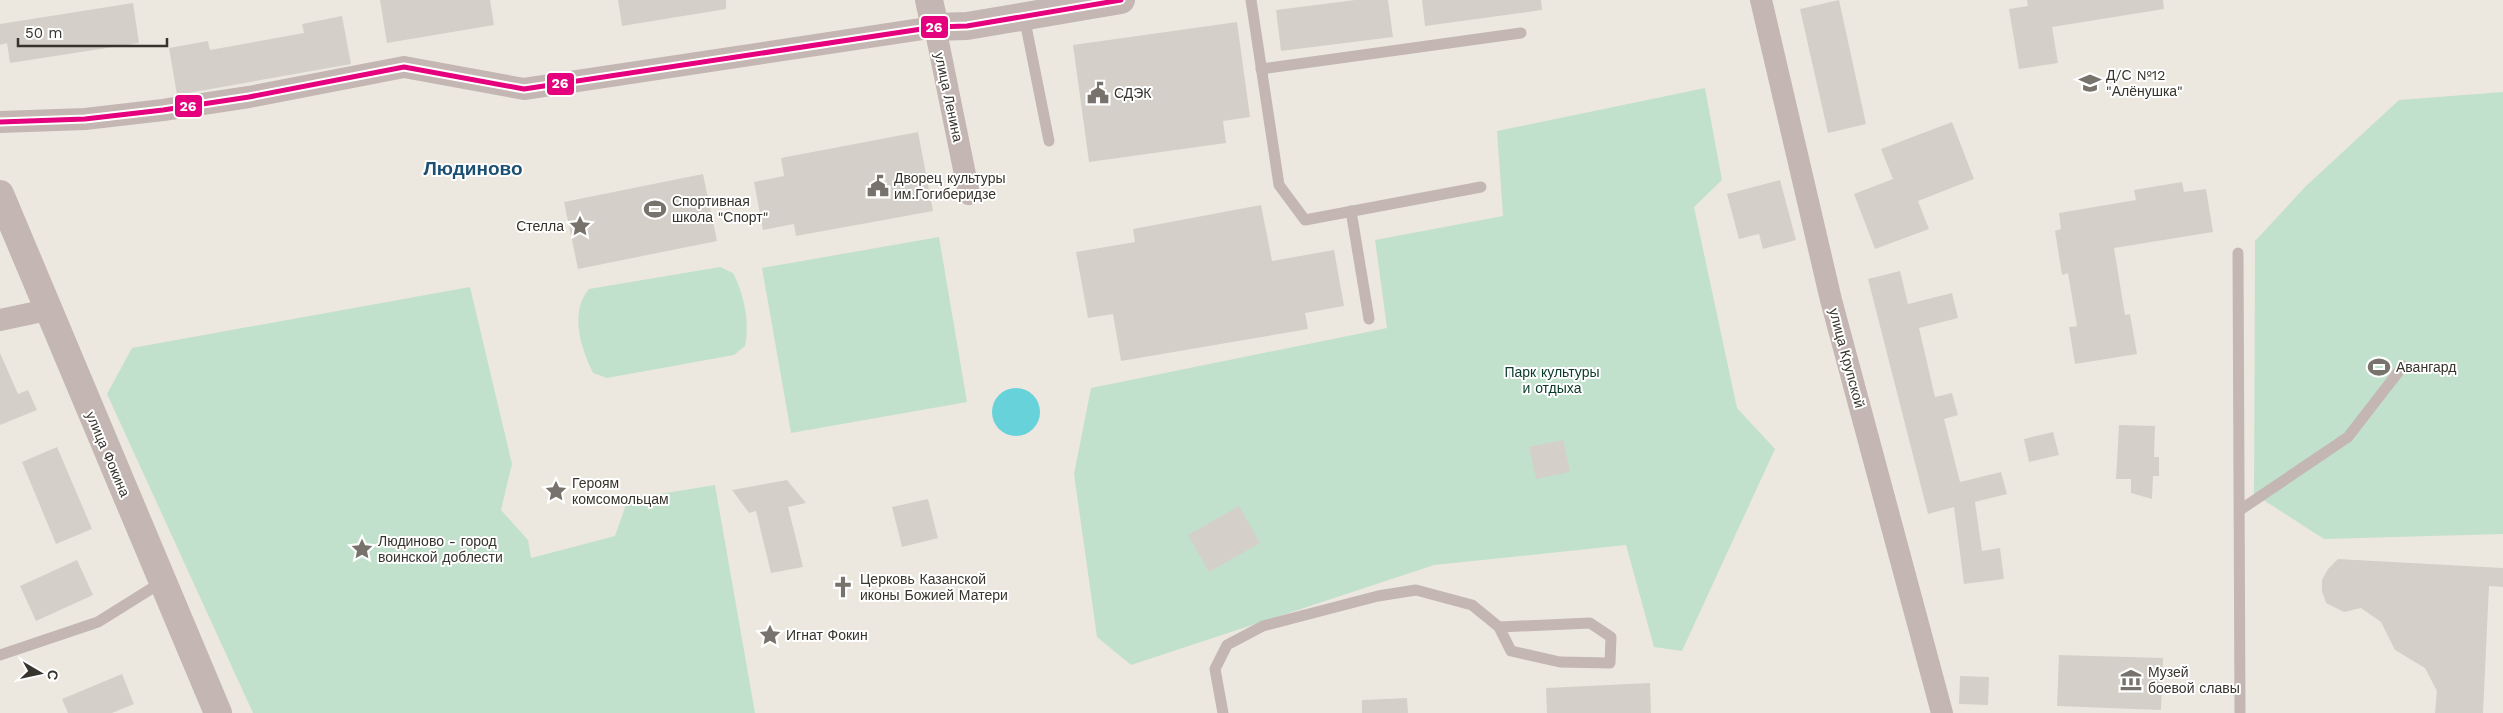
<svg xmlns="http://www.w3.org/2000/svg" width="2503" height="713" font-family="'Work Sans',sans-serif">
<rect width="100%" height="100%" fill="#ede8df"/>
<!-- green -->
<g fill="#c2e1cc">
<polygon points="1705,88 1722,180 1694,207 1737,408 1775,449 1682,651 1654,647 1626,545 1434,565 1131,665 1097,637 1074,474 1091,388 1387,328 1375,240 1503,216 1497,131"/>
<polygon points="2503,92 2503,534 2324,539 2254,494 2255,241 2306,186 2399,100"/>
<polygon points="939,237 967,402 791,433 762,268"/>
<path d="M 720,267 L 733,273 C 744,294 750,323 745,346 L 734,355 L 607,378 L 593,373 C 581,349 569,312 589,289 Z"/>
<polygon points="470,287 512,464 501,510 528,540 531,558 615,536 628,499 715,485 755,713 253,713 107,394 132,348"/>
</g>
<!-- water -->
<circle fill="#67d2d9" cx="1016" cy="412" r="24"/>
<!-- building -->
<g fill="#d4d0c9">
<polygon points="380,0 490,0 494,25 387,43"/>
<polygon points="618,0 726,0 726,9 622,26"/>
<polygon points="1355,0 1388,0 1393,37 1281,51 1276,10"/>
<polygon points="1422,0 1541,0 1542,10 1425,26"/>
<polygon points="1839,0 1866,124 1828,133 1800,9"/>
<polygon points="2027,0 2163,0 2164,9 2052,27 2058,63 2019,69 2009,9 2028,6"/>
<polygon points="133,3 139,43 10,63 7,43 0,45 0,24"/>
<polygon points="342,16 351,64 177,95 169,48 208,41 210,50 304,33 302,24"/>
<polygon points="1237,22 1250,117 1223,121 1226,143 1089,162 1073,45"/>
<polygon points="1952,122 1974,179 1918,201 1929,229 1875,249 1854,194 1893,179 1881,149"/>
<polygon points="918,132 933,211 796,236 794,224 763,230 754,182 784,176 781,158"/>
<polygon points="703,174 717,241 578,269 564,202"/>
<polygon points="1780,180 1796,240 1763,249 1759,234 1739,239 1727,194"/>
<polygon points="2182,182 2184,192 2206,189 2213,232 2114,248 2125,315 2130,314 2137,354 2075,364 2069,327 2077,326 2068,273 2062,275 2055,231 2061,229 2059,213 2136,200 2134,190"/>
<polygon points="1261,205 1272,261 1334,250 1344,306 1305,313 1308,329 1121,361 1113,314 1088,318 1076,252 1135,242 1133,229"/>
<polygon points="1900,271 1908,304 1952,293 1958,318 1919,328 1935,397 1952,393 1958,415 1944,419 1960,482 2001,472 2007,494 1975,502 1982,551 2000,548 2004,579 1964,584 1954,507 1928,514 1868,279"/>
<polygon points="0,353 18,394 28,390 37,410 0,425"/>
<polygon points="2119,425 2155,426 2154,457 2159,457 2159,476 2153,476 2152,499 2131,493 2131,479 2116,479"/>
<polygon points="2053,432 2059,455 2029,462 2024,439"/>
<polygon points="1563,440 1570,472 1536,479 1529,447"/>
<polygon points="57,447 92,529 56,544 22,462"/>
<polygon points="787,480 806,503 788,507 803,567 771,573 756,511 749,513 732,490"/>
<polygon points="928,499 938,538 902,547 892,507"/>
<polygon points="1239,506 1260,543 1209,572 1188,535"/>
<polygon points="2338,559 2503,568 2503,587 2489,586 2483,713 2435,713 2437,691 2425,668 2395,650 2381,622 2361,608 2344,612 2326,603 2322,591 2322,580 2328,569"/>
<polygon points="77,560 93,595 36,621 20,586"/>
<polygon points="2059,655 2163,658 2161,710 2057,706"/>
<polygon points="122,674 134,704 112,713 68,713 62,699"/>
<polygon points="1960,676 1989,677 1988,705 1959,704"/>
<polygon points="1650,683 1651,713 1547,713 1546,688"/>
<polygon points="1407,698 1408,713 1362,713 1362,700"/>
</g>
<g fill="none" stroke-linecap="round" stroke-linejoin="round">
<!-- service -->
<g stroke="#c4b6b3" stroke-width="11">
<polyline points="1251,0 1279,185 1305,220 1481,187"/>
<polyline points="1024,16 1049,141"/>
<polyline points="1261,69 1521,33"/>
<polyline points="1351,211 1369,319"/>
<polyline points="2238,253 2240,713"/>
<polyline points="2240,510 2348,437 2403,366"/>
<polyline points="0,655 98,622 162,582"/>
<polyline points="1223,713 1215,669 1227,645 1263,626 1378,596 1416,590 1472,605 1499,627 1511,651 1560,662 1610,663 1611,637 1590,623 1499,627"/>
</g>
<!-- minor -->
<g stroke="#c4b6b3" stroke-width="22">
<polyline points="1761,0 1831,300 1942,713"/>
<polyline points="0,122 85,119 163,110 249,97 404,67 524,89 935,27 969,194"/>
<polyline points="0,320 47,310"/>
</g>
<!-- tertiary -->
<g stroke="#c4b6b3" stroke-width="28">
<polyline points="929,0 935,27 967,26 1121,0"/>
<polyline points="0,194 218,713"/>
</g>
<!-- bus-1 casing -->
<g stroke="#fff" stroke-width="9">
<polyline id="bus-1" points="0,122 85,119 163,110 249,97 404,67 524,89 935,27 967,26 1121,0"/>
</g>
<!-- bus-1 -->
<use href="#bus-1" stroke="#e5007d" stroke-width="5"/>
</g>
<!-- icons -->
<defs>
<g id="school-bare" transform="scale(1.725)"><path d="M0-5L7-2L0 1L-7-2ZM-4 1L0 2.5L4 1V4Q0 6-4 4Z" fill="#77726b" stroke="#fff" stroke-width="2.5" paint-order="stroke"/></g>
<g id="civic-bare" transform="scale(1.725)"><path d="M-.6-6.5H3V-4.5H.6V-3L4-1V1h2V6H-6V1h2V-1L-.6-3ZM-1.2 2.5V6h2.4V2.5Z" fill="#77726b" stroke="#fff" stroke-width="2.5" paint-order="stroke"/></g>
<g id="stadium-bare" transform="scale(1.725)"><path d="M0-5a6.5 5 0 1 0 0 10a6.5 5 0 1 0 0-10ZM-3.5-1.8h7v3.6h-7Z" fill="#77726b" stroke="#fff" stroke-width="2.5" paint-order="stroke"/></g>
<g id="sight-bare" transform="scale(1.725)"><path d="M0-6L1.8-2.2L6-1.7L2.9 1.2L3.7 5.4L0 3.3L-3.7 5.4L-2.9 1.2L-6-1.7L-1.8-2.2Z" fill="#77726b" stroke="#fff" stroke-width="2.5" paint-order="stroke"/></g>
<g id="church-bare" transform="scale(1.725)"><path d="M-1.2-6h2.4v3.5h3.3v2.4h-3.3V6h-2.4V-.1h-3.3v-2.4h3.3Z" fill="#77726b" stroke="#fff" stroke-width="2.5" paint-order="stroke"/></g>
<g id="museum-bare" transform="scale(1.725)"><path d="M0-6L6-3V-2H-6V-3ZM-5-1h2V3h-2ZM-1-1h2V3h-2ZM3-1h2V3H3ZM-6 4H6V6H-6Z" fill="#77726b" stroke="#fff" stroke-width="2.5" paint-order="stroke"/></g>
</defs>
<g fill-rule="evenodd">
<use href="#school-bare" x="2090" y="83"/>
<use href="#civic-bare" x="1098" y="93"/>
<use href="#civic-bare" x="878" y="186"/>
<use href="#stadium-bare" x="655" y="209"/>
<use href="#sight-bare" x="580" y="226"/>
<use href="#stadium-bare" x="2379" y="367"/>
<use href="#sight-bare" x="556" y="491"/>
<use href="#sight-bare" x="362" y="549"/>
<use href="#church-bare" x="843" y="587"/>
<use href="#sight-bare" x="770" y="635"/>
<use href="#museum-bare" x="2131" y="680"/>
</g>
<g text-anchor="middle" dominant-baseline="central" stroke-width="4" stroke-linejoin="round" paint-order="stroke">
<!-- poi labels -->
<g font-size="14" fill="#37332d" stroke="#fff" text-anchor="start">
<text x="2106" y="75">Д/С №12<tspan x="2106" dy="16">"Алёнушка"</tspan></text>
<text x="1114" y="93">СДЭК</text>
<text x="894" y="178">Дворец культуры<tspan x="894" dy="16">им.Гогиберидзе</tspan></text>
<text x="672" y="201">Спортивная<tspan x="672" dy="16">школа "Спорт"</tspan></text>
<text x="564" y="226" text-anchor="end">Стелла</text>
<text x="2396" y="367">Авангард</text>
<text x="572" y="483">Героям<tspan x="572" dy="16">комсомольцам</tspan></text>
<text x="378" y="541">Людиново - город<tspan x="378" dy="16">воинской доблести</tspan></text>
<text x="860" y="579">Церковь Казанской<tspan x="860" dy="16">иконы Божией Матери</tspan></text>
<text x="786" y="635">Игнат Фокин</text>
<text x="2148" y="672">Музей<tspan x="2148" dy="16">боевой славы</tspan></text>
</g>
<!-- street labels -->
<g font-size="14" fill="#37332d" stroke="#fff">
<text transform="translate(949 97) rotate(78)">улица Ленина</text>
<text transform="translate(1847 358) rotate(75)">улица Крупской</text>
<text transform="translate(108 454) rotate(67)">улица Фокина</text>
</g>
<!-- park labels -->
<g font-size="14" fill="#093a27" stroke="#fff">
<text x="1552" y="372">Парк культуры<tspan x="1552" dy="16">и отдыха</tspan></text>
</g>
<!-- district labels -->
<g font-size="19" font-weight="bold" fill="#1c5073" stroke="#fff">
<text x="473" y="168">Людиново</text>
</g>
</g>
<g stroke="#fff" stroke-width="2">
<rect x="920" y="15" width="29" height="24" rx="5" fill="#e5007d"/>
<rect x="546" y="72" width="29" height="24" rx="5" fill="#e5007d"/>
<rect x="174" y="94" width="29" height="24" rx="5" fill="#e5007d"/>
</g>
<g font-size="14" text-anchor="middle" font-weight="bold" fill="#fff">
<text x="934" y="32">26</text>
<text x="560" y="88">26</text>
<text x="188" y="111">26</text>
</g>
<!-- north arrow -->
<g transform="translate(40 673) rotate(99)" stroke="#ffffff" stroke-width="4" paint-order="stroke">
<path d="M0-4L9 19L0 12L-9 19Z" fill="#37332d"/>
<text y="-8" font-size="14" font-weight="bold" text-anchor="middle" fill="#37332d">С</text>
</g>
<!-- scale -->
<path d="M18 38v8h149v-8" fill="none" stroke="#37332d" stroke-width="2.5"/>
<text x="25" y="38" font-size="15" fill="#37332d" stroke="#ffffff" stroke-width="4" paint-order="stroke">50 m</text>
</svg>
